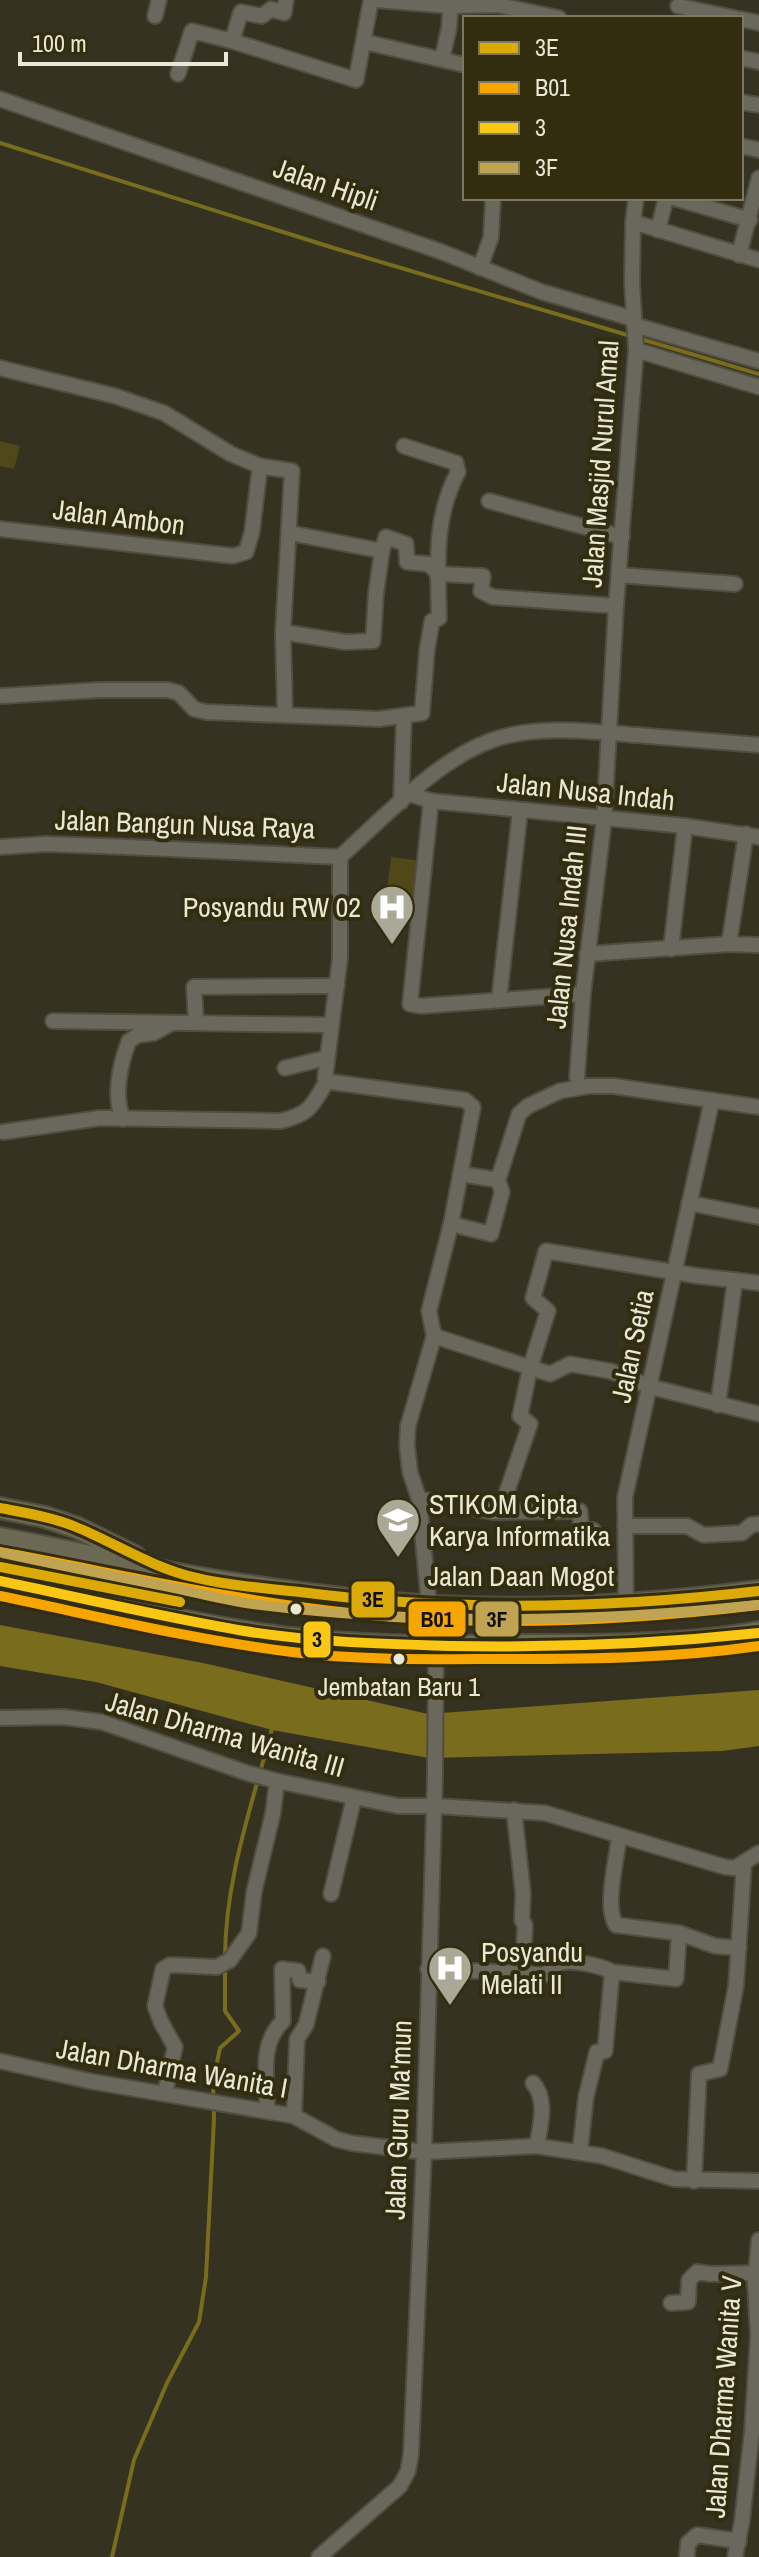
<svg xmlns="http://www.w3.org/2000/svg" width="759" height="2557" font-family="'Archivo Narrow',sans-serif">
<rect width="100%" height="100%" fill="#353222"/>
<!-- green -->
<g fill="#514819">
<polygon points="0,441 20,446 14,469 0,466"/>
<polygon points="391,857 422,861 415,918 384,914"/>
</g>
<!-- water -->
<polygon fill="#796c1d" points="0,1625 203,1663 428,1714 759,1690 759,1746 722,1751 429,1758 272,1730 96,1682 0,1666"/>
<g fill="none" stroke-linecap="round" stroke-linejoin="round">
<!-- stream -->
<g stroke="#796c1d" stroke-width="4">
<polyline points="0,143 337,249 759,374"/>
<path d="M 225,1958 C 225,1878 253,1802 273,1725"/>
<polyline points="112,2557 134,2460 167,2383 199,2322 206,2277 214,2118 213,2082 220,2048 239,2031 225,2011 225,1967"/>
</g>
<!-- minor casing -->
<g stroke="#514e40" stroke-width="18">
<g id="minor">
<polyline points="376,0 450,6 498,5 559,18"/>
<polyline points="678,6 735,18"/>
<polyline points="155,16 159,0"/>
<polyline points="741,19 759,23"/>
<polyline points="232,41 356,80 371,0"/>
<polyline points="365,42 465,65"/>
<polyline points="741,58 759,62"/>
<polyline points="442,59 449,28 451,0"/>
<polyline points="178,74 192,31 232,41 241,12 262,16 271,9 284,13 286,0"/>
<polyline points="0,99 442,252 542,292 634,319"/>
<polyline points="741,102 759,105"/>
<polyline points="741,146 759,150"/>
<polyline points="674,198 750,220"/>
<polyline points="633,222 759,260"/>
<polyline points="658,230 666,198"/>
<polyline points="739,255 759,178"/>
<polyline points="480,268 491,237 493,198"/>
<polyline points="634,325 759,361"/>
<polyline points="636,350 759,387"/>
<polyline points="0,368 115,396 164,413 231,454 260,466 292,471 283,632 285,715"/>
<polyline points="489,501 622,537"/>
<polyline points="0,529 233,556 246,552 252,532 260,466"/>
<polyline points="290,533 382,551 386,537 406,544 407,562 429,564 438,574 483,576 481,591 493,597 616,606"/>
<polyline points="619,575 735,584"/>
<polyline points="283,632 345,642 373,641 376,593 382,551"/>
<path d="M 0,696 L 100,690 L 168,690 L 179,693 L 194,709 L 206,712 L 379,719 L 422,713 L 427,650 L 432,621 L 439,618 C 438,567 433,519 458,472 L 456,463 L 404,446"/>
<polyline points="410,794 431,801 685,826 759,837"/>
<polyline points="431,801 410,1004 421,1006 583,994"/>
<polyline points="401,802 404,716"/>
<path d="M 0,847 L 46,844 L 128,847 L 340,857 C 382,819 437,760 490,741 C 535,724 590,731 636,735 C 677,738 718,742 759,745"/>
<polyline points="340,857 340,958 325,1078 331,1082 465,1100 473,1107 451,1224 429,1311 434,1336 408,1426 407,1445 410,1472 419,1499 429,1604"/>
<polyline points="729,944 746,834"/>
<polyline points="671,949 685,826"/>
<polyline points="587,954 729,944 759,945"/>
<polyline points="499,1000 520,811"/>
<polyline points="53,1021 331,1025"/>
<polyline points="196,1022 194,987 337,986"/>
<polyline points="285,1068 326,1058"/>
<polyline points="577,1078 583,994 604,820 616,606 636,350 632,282 633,222 636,198"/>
<path d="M 123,1119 C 113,1096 120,1064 129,1041 L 138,1035 L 154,1033 L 172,1023"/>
<path d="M 3,1132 L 100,1118 L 281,1121 C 311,1113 311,1107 327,1081"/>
<polyline points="461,1174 498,1180"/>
<polyline points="689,1203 759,1217"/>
<polyline points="451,1224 491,1234 502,1192 498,1180 519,1114 528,1106 560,1091 589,1086 613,1086 759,1107"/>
<polyline points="434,1336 550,1374 570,1364 610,1371 651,1387 759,1414"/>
<polyline points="718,1405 735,1280"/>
<polyline points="419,1499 493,1512 580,1511 581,1530 593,1530"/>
<polyline points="500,1512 530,1424 520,1416 530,1368 548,1311 533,1298 546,1251 698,1276 759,1283"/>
<polyline points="625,1526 687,1526 703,1535 742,1533 751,1525 759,1524"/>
<polyline points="626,1605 625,1497 712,1100"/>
<polyline points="0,1718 63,1717 102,1722 247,1773 277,1781 398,1806 434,1806 545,1813 725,1867 735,1868 759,1853"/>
<polyline points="331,1894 354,1798"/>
<polyline points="679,1933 715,1946 739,1948"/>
<polyline points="428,1969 523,1973 525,1925 522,1920 523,1893 514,1810"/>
<path d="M 612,1972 L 676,1979 L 679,1933 L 616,1925 C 604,1906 617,1859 619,1837"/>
<path d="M 523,1973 L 544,1975 C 548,1972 555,1965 560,1963 C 570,1959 603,1966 612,1972 L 605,2051 L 597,2052 L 586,2097 L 580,2151"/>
<polyline points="0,2061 89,2081 294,2116 336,2139 351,2143 424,2152 537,2146 602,2156 674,2179 759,2181"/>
<path d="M 533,2083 C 548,2100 540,2126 537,2146"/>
<polyline points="165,2093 175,2047 161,2022 155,2006 163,1969 170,1965 217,1967 230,1960 249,1933 254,1892 273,1813 277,1781"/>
<path d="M 267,2111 C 268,2079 258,2045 283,2021 L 282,1969 L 298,1971 L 300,1980 L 318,1982"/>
<polyline points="294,2116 297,2039 306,2025 323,1956"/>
<polyline points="694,2181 699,2074 720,2069 736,1986 744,1864"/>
<polyline points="671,2303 688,2302 689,2280 697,2272 710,2274 758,2273"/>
<polyline points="319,2557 400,2486 408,2471 411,2454 424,2152 435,1776 436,1646"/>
<polyline points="687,2557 688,2543 697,2535 739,2541"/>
<polyline points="735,2557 742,2521 752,2432 758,2336 755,2282 759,2240"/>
</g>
</g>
<!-- highway casing -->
<g stroke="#514e40" stroke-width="24">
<g id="highway">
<polyline points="0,1508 45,1517 78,1528 135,1556"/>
<path d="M 0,1538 C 62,1549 123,1564 185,1575 C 242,1586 301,1593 359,1600 C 491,1614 627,1608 759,1591"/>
<path d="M 0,1582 C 89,1600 178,1622 268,1635 C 348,1647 430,1646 511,1645 C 594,1645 677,1646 759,1632"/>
</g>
</g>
<!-- minor -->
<use href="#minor" stroke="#6a685c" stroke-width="14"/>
<!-- highway -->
<use href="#highway" stroke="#6b6854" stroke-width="20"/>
<!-- bus-1 casing -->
<g stroke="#332d0f" stroke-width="16">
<g id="bus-1">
<path d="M 0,1508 C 26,1513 52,1517 76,1527 C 115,1543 151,1567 193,1577 C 228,1586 265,1588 300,1592 C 454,1612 606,1609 759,1591"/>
<polyline points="0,1567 180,1602"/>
</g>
</g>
<!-- bus-2 casing -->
<g stroke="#332d0f" stroke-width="16">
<g id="bus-2">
<path d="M 0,1552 C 120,1574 238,1602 359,1614 C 493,1627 626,1621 759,1605"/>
<path d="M 0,1596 C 97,1616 194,1640 292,1652 C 365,1661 438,1659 511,1659 C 594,1659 676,1658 759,1646"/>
</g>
</g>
<!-- bus-3 casing -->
<g stroke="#332d0f" stroke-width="16">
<path id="bus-3" d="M 0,1581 C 81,1598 162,1617 244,1631 C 312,1642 381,1644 450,1646 C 553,1648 656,1644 759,1633"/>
</g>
<!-- bus-4 casing -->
<g stroke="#332d0f" stroke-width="16">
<path id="bus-4" d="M 3,1553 C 58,1565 114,1576 170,1587 C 198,1593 225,1600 253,1604 C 420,1625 590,1623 757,1605"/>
</g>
<!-- bus-1 -->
<use href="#bus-1" stroke="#dbaa07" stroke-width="10"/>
<!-- bus-2 -->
<use href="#bus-2" stroke="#f7a600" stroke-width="10"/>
<!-- bus-3 -->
<use href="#bus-3" stroke="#fbc715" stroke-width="10"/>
<!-- bus-4 -->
<use href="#bus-4" stroke="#c0a451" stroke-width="10"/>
</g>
<!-- icons -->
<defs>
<g id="hospital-pin" transform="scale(2.3)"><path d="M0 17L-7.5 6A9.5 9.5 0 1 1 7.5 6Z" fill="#aaa896" stroke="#332d0f"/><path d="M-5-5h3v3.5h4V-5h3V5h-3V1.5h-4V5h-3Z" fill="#fff"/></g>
<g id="university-pin" transform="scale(2.3)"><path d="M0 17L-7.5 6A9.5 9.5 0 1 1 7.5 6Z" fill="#aaa896" stroke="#332d0f"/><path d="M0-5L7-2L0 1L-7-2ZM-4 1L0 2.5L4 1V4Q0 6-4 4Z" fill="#fff"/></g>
</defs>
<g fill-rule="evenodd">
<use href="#hospital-pin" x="392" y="907"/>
<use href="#university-pin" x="398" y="1520"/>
<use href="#hospital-pin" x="450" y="1968"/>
</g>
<!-- markers -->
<g fill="#e9e7d5" stroke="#332d0f" stroke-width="3">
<circle cx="296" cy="1609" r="7"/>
<circle cx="399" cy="1659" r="7"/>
</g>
<g text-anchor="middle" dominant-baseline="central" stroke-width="8" stroke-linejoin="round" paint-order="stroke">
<!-- bus labels -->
<g font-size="26" fill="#e9e7d5" stroke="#332d0f">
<text x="399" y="1686">Jembatan Baru 1</text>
</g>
<!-- street labels -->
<g font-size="28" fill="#e9e7d5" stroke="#332d0f">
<text transform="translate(326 184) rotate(19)">Jalan Hipli</text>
<text transform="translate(600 464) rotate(-86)">Jalan Masjid Nurul Amal</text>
<text transform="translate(119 517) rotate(7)">Jalan Ambon</text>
<text transform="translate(586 791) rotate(6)">Jalan Nusa Indah</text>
<text transform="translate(185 824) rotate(2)">Jalan Bangun Nusa Raya</text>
<text transform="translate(566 927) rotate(-84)">Jalan Nusa Indah III</text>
<text transform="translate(632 1346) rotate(-78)">Jalan Setia</text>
<text x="521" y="1576">Jalan Daan Mogot</text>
<text transform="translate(225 1734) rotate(16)">Jalan Dharma Wanita III</text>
<text transform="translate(172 2068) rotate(10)">Jalan Dharma Wanita I</text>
<text transform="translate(398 2120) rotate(-88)">Jalan Guru Ma'mun</text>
<text transform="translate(723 2397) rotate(-86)">Jalan Dharma Wanita V</text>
</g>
<!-- poi labels -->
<g font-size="28" fill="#e9e7d5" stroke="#332d0f" text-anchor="start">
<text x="361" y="907" text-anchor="end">Posyandu RW 02</text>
<text x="429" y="1504">STIKOM Cipta<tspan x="429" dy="32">Karya Informatika</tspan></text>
<text x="481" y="1952">Posyandu<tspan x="481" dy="32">Melati II</tspan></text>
</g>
</g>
<g stroke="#332d0f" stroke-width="3">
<rect x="350" y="1580" width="46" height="39" rx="8" fill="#dbaa07"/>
<rect x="474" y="1600" width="46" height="38" rx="8" fill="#c0a451"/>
<rect x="407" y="1600" width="60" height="38" rx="8" fill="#f7a600"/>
<rect x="302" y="1620" width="30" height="39" rx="8" fill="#fbc715"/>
</g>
<g font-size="22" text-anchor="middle" font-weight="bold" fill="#111">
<text x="373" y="1607">3E</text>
<text x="497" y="1627">3F</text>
<text x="437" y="1627">B01</text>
<text x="317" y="1647">3</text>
</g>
<!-- legend -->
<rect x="463" y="16" width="280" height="184" fill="#332d0f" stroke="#7c775e" stroke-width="2"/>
<rect x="479" y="42" width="40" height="12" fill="#dbaa07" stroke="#7c775e" stroke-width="2"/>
<text x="535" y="56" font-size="24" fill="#e9e7d5">3E</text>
<rect x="479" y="82" width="40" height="12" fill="#f7a600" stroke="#7c775e" stroke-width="2"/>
<text x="535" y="96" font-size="24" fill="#e9e7d5">B01</text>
<rect x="479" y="122" width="40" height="12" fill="#fbc715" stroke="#7c775e" stroke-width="2"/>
<text x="535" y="136" font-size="24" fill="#e9e7d5">3</text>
<rect x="479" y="162" width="40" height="12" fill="#c0a451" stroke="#7c775e" stroke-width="2"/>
<text x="535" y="176" font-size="24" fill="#e9e7d5">3F</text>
<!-- scale -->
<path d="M20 52v12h206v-12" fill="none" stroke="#e9e7d5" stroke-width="4"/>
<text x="32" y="52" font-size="24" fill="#e9e7d5" stroke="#332d0f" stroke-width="6" paint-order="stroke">100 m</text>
</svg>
